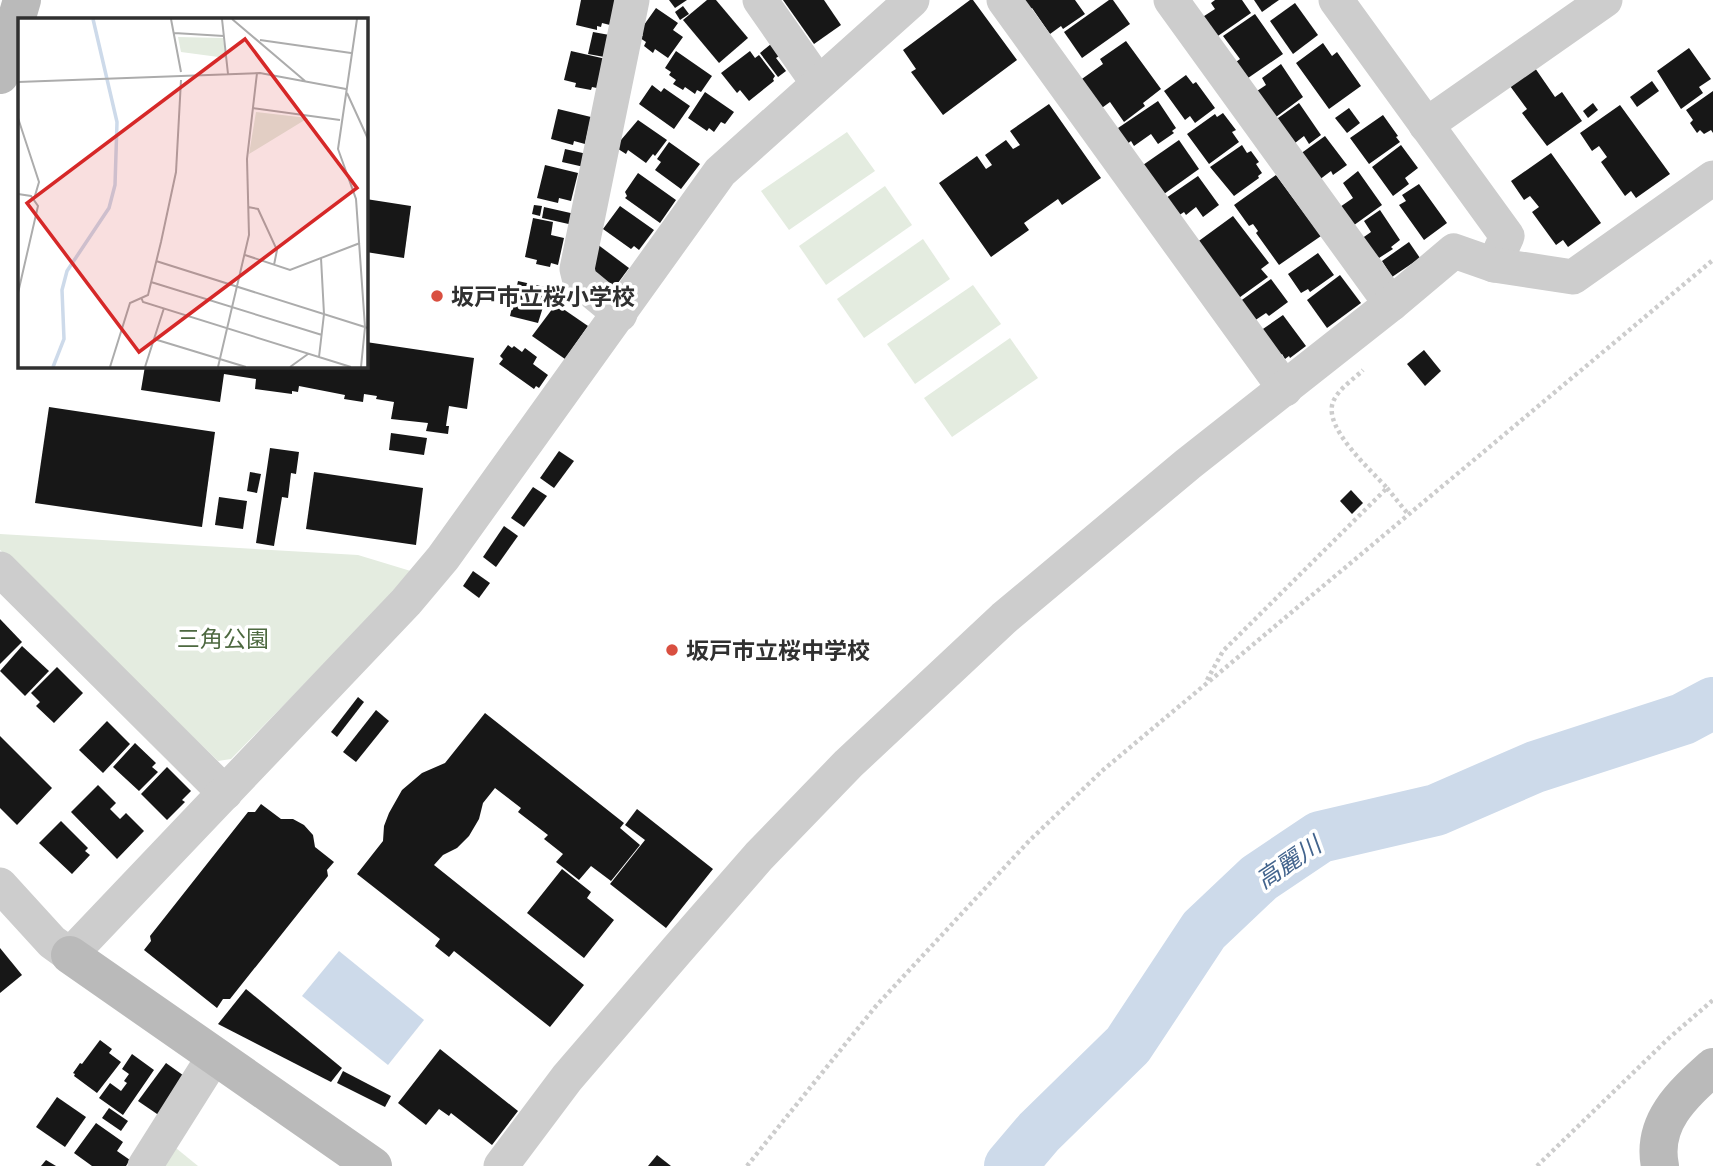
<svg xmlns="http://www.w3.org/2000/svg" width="1713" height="1166" font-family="Quicksand,'Noto Sans JP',sans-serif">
<rect width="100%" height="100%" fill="#fff"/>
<!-- green -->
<g fill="#e4ece0">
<polygon points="847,132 875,171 789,230 761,191"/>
<polygon points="885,186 912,225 826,285 799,246"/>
<polygon points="923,239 950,279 864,338 837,299"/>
<polygon points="973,285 1001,324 915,384 887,344"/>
<polygon points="1010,338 1038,378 952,437 924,398"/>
<polygon points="0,534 358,555 414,572 231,759 218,761 0,550"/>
<polygon points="171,1144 198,1166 157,1166"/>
</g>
<!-- water -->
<polygon fill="#cddaea" points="339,951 424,1020 388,1065 302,996"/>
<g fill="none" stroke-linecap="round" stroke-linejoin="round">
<!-- river -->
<polyline stroke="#cddaea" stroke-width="52" points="1010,1166 1039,1132 1128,1045 1204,930 1259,878 1320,837 1436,810 1535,767 1683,719 1713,703"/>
</g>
<!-- building -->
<g fill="#171717">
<polygon points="581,0 622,0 610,25 602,23 601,27 597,26 597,30 576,25"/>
<polygon points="669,0 687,0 675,8"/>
<polygon points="707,0 716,0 748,38 719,63 683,20"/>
<polygon points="783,0 824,0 841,25 814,44"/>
<polygon points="970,0 973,0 1017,60 943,115 911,72 916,69 903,50"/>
<polygon points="1021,0 1075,0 1085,14 1063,29 1061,26 1050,34 1032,8 1028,10"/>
<polygon points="1109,0 1113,0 1130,24 1082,58 1064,32"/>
<polygon points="1215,0 1242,0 1251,13 1215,38 1198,20 1215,9 1211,3"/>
<polygon points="1254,0 1279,0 1262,12"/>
<polygon points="1295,3 1318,35 1293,54 1270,21"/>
<polygon points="683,6 689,14 680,20 675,12"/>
<polygon points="656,8 678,23 673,30 683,37 668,58 655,49 653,53 644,46 646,42 640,38 643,35 639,32"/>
<polygon points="1255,14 1283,54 1248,78 1236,62 1240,59 1223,36"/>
<polygon points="593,32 615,36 610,58 588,54"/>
<polygon points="1126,41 1161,89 1143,103 1145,106 1124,122 1110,102 1099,110 1079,81 1103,64 1100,59"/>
<polygon points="1323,43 1332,56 1337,52 1361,86 1329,109 1296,63"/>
<polygon points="771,44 779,56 776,58 786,71 778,77 760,53"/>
<polygon points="1689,48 1711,79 1699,87 1703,93 1681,109 1657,71"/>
<polygon points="571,51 606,59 602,89 592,87 591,90 575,87 576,83 564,80"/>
<polygon points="676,51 712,76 701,92 697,90 695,94 685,87 683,90 673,84 676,80 669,75 671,72 665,68"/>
<polygon points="750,51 755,58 759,55 775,76 773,79 774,81 749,101 740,90 737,93 721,73"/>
<polygon points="1281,64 1303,97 1276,117 1254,93 1266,85 1262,78"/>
<polygon points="1535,68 1555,97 1562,92 1582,121 1547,146 1522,113 1527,109 1510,86"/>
<polygon points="1186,75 1193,84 1196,82 1215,108 1195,123 1190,116 1185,120 1164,91"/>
<polygon points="1652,81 1659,91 1637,107 1630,97"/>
<polygon points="652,85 661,92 664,88 690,106 674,129 639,104"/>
<polygon points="1713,91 1713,133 1711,130 1704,134 1700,130 1697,133 1690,123 1693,120 1686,110"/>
<polygon points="705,92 734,112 725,124 721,122 714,132 709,128 707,131 688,118"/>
<polygon points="1158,101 1176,128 1172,131 1174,133 1158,144 1151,134 1134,146 1131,141 1126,145 1118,128"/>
<polygon points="1299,103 1321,135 1309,144 1304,136 1295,143 1271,123"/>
<polygon points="1593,103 1598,110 1588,118 1583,111"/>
<polygon points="1049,104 1101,178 1062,205 1058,199 1024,223 1029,230 991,257 939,183 977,156 986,169 992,165 985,155 1006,140 1013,149 1020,145 1010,131"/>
<polygon points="1620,105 1670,174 1636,198 1631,191 1625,196 1601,162 1607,157 1599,146 1592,151 1580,133"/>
<polygon points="1349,108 1360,123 1347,133 1335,118"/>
<polygon points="558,109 591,117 585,144 574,141 573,145 551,139"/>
<polygon points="1223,113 1236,130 1232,132 1239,142 1209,164 1187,134 1215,114 1217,117"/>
<polygon points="1383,115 1398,136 1396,137 1400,142 1369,164 1350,138"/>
<polygon points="638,120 667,140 655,156 653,154 646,163 628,150 626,154 615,147"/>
<polygon points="1325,136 1347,165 1333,175 1331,171 1315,183 1296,157"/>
<polygon points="1179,140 1199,169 1164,194 1143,165"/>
<polygon points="669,142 700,164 681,189 655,170 661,162 657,159"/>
<polygon points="1242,145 1247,153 1251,151 1259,162 1256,164 1262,173 1258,176 1259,178 1234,196 1210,167"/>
<polygon points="1401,145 1418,168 1405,178 1409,184 1393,196 1372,167"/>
<polygon points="565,149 587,154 584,167 562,162"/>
<polygon points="1551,153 1601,223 1568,247 1563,240 1556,245 1532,212 1539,207 1530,196 1524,200 1511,181"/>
<polygon points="545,165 578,173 571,201 559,198 558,203 537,198"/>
<polygon points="1358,171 1382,205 1350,228 1337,209 1353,198 1343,183"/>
<polygon points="638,173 676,200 660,223 625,198 627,196 625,192"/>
<polygon points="1276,175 1321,236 1279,265 1256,233 1258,231 1253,224 1249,226 1234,205"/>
<polygon points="1198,176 1219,205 1203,217 1196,207 1186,215 1184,212 1178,216 1166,198"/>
<polygon points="1419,184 1447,223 1424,240 1399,205 1406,201 1402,195"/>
<polygon points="366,199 411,206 404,258 366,252"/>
<polygon points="534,205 542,206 540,216 532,214"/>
<polygon points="620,206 654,230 639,250 634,246 631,249 603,229"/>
<polygon points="544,207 575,214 573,225 542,218"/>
<polygon points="1380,210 1400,240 1391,247 1393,249 1379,258 1361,239 1371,232 1364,221"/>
<polygon points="1233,216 1269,263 1261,269 1268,277 1236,300 1196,243"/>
<polygon points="533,218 553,222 551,235 564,238 558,265 551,263 550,267 536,264 537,260 525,257"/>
<polygon points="1409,242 1420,258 1392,277 1382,261"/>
<polygon points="597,244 629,268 612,291 590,274"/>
<polygon points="1318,253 1334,275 1310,292 1308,289 1301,293 1288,274"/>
<polygon points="1340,275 1361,303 1327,328 1307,300"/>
<polygon points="1271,279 1288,302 1269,316 1266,313 1254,321 1239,302"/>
<polygon points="518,281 549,288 538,323 510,316"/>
<polygon points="556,304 588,326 565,359 532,336"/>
<polygon points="1283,315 1306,346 1290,358 1289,356 1285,359 1282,354 1279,356 1260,331"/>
<polygon points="366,342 474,358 467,409 449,406 446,426 449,426 448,434 426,431 428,423 391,419 394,402 376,399 377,396 364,394 363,402 344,399 345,395 299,386 298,392 292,391 292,394 255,389 256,379 224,374 220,402 141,390 145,366 244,366 259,368 259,366 366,366"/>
<polygon points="508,345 512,348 514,346 522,352 525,348 537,357 533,364 548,375 539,388 536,386 534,389 499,364 503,359 500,356"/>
<polygon points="1424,350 1441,371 1425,386 1407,364"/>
<polygon points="49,407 215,432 202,527 35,503"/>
<polygon points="391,433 427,438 424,455 389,450"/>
<polygon points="270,448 299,452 296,474 291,473 288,498 282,497 274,546 256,543"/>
<polygon points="559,451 574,461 554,488 540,478"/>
<polygon points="250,472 261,474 257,493 247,491"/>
<polygon points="314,472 423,488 416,545 306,529"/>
<polygon points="533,487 547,496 524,527 511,518"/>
<polygon points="1351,490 1363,503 1352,514 1340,501"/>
<polygon points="219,497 247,501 243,529 215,525"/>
<polygon points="504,526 518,536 496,567 483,557"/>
<polygon points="473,571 490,583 479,598 463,586"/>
<polygon points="0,619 22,642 0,664"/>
<polygon points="22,646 49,671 25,696 0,671"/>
<polygon points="57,667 83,693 54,723 36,706 40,702 31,693"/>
<polygon points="358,697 364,702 337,737 331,732"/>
<polygon points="376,710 389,721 356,762 343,752"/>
<polygon points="485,713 624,823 620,828 640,845 611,881 591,866 579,880 556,862 563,854 544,839 548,835 518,812 521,808 495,788 483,803 479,819 469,836 457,848 443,855 434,865 584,985 550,1027 454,951 449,957 435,946 440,939 357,874 383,841 384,826 389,813 402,790 422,773 445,763"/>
<polygon points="107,721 130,744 103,773 79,750"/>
<polygon points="0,736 52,788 17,825 0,808"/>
<polygon points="135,743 156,763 152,767 158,772 139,791 113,767"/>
<polygon points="167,767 191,791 182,800 185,802 167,820 141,794"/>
<polygon points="98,785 116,803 110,809 120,819 126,813 144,831 117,859 71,812"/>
<polygon points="261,804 281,819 293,819 304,825 313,835 315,847 334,862 327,870 328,876 230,999 223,999 217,1008 144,950 151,941 150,936 248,812 255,812"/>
<polygon points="637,809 713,869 666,928 610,884 645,840 625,825"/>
<polygon points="61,821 88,848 85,851 90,855 72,874 39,843"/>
<polygon points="562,869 591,892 587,898 614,920 584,958 527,913"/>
<polygon points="0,948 22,975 0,993"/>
<polygon points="246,989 342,1068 331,1082 218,1024"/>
<polygon points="100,1040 112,1049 109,1053 121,1062 97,1093 74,1076 75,1074 73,1073 80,1063 82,1064"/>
<polygon points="440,1049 518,1111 492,1145 451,1113 449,1116 439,1109 426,1125 398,1103"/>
<polygon points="132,1054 154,1070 123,1115 99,1098 110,1083 121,1091 127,1083 124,1081 129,1074 122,1069"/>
<polygon points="166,1063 187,1078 160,1116 138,1101"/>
<polygon points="343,1071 391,1096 385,1107 337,1083"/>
<polygon points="57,1097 86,1117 65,1147 36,1127"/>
<polygon points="109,1108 128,1121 121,1131 102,1118"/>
<polygon points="96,1123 123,1142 117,1151 130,1160 126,1166 92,1166 74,1153"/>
<polygon points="657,1155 671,1166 648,1166"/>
<polygon points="46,1160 56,1166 41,1166"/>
</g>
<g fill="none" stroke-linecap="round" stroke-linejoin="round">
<!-- path -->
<g stroke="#cdcdcd" stroke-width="4.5" stroke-dasharray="3.5 3.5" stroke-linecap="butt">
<polyline points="1387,488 1408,514"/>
<path d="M 1207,680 L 1223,651 L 1387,488 C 1371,470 1323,428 1333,402 C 1338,389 1354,379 1363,370"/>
<polyline points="747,1166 876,1006 1029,841 1103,770 1713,260"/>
<polyline points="1537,1166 1669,1038 1713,1000"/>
</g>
<!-- street -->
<g stroke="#cdcdcd" stroke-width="35">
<polyline points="760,0 818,83"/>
<polyline points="1004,0 1285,389"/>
<polyline points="1171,0 1391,304"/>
<polyline points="1336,0 1507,236 1494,265"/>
<polyline points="1426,125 1605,0"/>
<polyline points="620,314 580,281 577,269 632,0"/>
<polyline points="0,569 225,793"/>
<polyline points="0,885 52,942 70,955 406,602 443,558 720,172 912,0"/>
<polyline points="145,1166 215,1055"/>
<polyline points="501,1166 567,1078 677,950 759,856 848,764 1004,618 1188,464 1391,304 1454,251 1494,265 1573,277 1713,178"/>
</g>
<!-- secondary -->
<g stroke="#bababa" stroke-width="38">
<polyline points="0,75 22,0"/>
<polyline points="70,955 373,1166"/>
<path d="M 1660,1166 C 1651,1122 1683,1094 1713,1067"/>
</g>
</g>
<!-- markers -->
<g fill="#d94f40" stroke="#fff" stroke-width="2.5">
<circle cx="437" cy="296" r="7"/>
<circle cx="672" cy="650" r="7"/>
</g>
<g text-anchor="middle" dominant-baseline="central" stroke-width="7" stroke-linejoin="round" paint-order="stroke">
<!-- poi labels -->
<g font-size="23" font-weight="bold" fill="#303030" stroke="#fff" text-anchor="start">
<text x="451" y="296">坂戸市立桜小学校</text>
<text x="686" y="650">坂戸市立桜中学校</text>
</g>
<!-- park labels -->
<g font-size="23" fill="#4d6940" stroke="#fff">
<text x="223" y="638">三角公園</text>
</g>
<!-- water labels -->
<g font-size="24" font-style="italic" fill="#43648d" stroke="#fff">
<text transform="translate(1288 862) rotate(-34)">高麗川</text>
</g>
</g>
<!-- overview -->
<g transform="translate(18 18)">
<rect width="350" height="350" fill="#fff"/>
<path d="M 160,19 L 205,20 L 208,40 L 163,34 ZM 238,94 L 290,100 L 231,136 Z" fill="#e4ece0"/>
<path fill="none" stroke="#cddaea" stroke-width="3.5" d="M 35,349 L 46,321 L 44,272 L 49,253 L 91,190 L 97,167 L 99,104 L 75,1"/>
<path fill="none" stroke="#acacac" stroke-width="2" d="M 153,1 L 163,54M 204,1 L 210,56M 214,1 L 287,63M 339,1 L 320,131 L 338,181 L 347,309 L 343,349M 156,15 L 206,18M 242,22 L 333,35M 0,64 L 242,55 L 328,71M 329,75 L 350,121M 234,90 L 322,102M 0,100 L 21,164 L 16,181M 0,176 L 13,178 L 20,188 L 0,275M 230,189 L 240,191 L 259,232 L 256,247M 227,237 L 272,252 L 342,225M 138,243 L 350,310M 133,264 L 304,317M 123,279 L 125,284 L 333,349M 136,321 L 228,349M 301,339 L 306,296 L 303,240M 92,349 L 112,285 L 130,277 L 143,224 L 158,154 L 163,62M 127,349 L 146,290M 200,349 L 231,217 L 229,141 L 239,55M 272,349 L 290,336"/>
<path fill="#d62828" fill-opacity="0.15" stroke="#d62828" stroke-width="3.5" d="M 227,21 L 339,170 L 121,334 L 9,185 Z"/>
<rect width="350" height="350" fill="none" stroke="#303030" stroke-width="3.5"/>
</g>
</svg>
